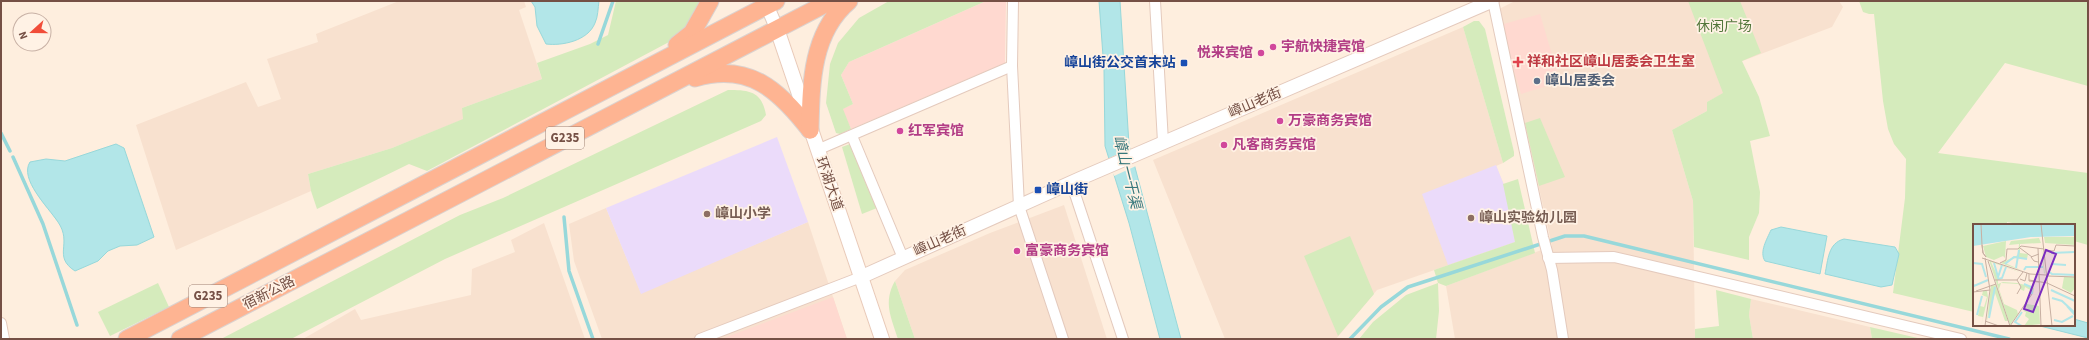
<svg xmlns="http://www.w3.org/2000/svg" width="2089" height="340" font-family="'Source Sans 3','Noto Sans SC',sans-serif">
<rect width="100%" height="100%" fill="#feeede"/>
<!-- residential -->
<g fill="#f8e1cf">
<polygon points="399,1 524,1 526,7 519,10 542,79 462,108 464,119 392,148 308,174 311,191 176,250 136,125 246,82 258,107 281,99 267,59 318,42 316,34"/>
<polygon points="1515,1 1839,1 1843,7 1832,27 1716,71 1724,93 1707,102 1707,111 1672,130 1693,201 1695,339 1455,339 1446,286 1552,246 1499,9"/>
<polygon points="1463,27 1503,163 1496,166 1506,190 1515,242 1377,290 1336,339 1225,339 1153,160"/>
<polygon points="1064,205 1107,339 915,339 895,281 905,270 990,233"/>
<polygon points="606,208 641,293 808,222 847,339 602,339 574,261 569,224"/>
<polygon points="544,223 585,339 303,339 355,309 361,320 471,295 472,269 515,252 511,240"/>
<polygon points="1751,299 1870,327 1872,339 1753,339 1749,315"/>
</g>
<!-- commercial -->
<g fill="#ffd9d0">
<polygon points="986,1 1006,1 1005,63 851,129 842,109 853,104 841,75 849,62"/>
<polygon points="1540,14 1560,82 1521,94 1500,25"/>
<polygon points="833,297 847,339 721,339"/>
</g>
<!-- education -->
<g fill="#ebdbfa">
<polygon points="777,137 808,222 641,294 606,208"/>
<polygon points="1496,165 1506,190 1515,242 1448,265 1422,194"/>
</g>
<!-- green -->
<g fill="#d5ebbc">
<polygon points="616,1 702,1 681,34 669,42 427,171 409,164 317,209 311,191 308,174 392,148 463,119 462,108 542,79 537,63 590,44 608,35"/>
<polygon points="889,1 986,1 849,62 841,75 853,104 843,109 851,129 840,134 836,133 826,103 830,64 838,43 859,18"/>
<polygon points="1688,1 1740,1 1761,53 1742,61 1759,97 1770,136 1750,141 1760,192 1759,213 1749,237 1749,260 1694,247 1693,201 1672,130 1707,111 1707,102 1723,93"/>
<polygon points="1859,1 2088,1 2088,86 2005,63 1938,153 2088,173 2088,245 2074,241 2074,225 2024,225 2007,222 2007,225 1974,225 1974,312 1893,293 1905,198 1906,159 1894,144 1888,129 1883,101 1874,14 1869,14 1863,12"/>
<polygon points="1474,21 1479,21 1485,29 1514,152 1514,156 1503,163 1463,27"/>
<path d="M 728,90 C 749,90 762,91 766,115 L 761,121 L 445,259 L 291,339 L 221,339 L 460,215 L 503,198 Z"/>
<polygon points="1540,118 1565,177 1539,186 1525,123"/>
<polygon points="850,144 877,208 862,214 842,147"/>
<polygon points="1518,179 1535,253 1446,286 1438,283 1439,311 1436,339 1359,339 1373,322 1406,295 1438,283 1434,270 1515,242 1503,184"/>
<polygon points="1350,236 1374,294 1338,336 1304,256"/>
<path d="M 895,281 L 915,339 L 898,339 C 891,317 883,302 895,281 Z"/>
<polygon points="158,283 169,307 110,336 98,312"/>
<polygon points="1716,290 1751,299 1749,315 1753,339 1695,339 1695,329 1719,326"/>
<polygon points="1870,327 1922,339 1872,339"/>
</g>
<!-- water -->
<g fill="#b2e6e8" stroke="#97d8da">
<path d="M 531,1 L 599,1 C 598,8 598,17 595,23 C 588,41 562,46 546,44 L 537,26 L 535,7 Z"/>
<polygon points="1099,1 1120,1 1129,145 1181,339 1160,339 1129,223 1105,146 1104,70"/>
<path d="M 116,144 L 124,148 L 154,237 L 137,245 L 120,246 L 108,251 L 98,261 L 75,271 C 52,256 73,244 58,222 C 48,207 19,179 30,162 L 46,159 L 65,161 Z"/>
<path d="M 1781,227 L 1827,236 L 1820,274 L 1765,261 C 1759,252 1767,239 1771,230 Z"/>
<path d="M 1844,239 L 1895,247 L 1899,254 L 1892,285 L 1881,287 L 1825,274 C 1828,260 1828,243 1844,239 Z"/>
<polygon points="2074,319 2088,323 2088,338 2036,325 2074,325"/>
</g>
<!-- pier -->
<polygon fill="#feeede" points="1132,148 1136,166 1114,176 1107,159"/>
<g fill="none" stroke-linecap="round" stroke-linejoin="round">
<!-- stream -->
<g stroke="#97d8da" stroke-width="3.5">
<polyline points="598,44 613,1"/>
<polyline points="1,133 10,151"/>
<polyline points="13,157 43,224 77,325"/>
<polyline points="564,217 569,271 593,339"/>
<polyline points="1350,339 1381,307 1408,287 1565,236 1584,236 2009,339"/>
</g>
<!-- minor casing -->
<g stroke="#e4cabd" stroke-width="12">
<g id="minor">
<polyline points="1013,1 1012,66 1019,206 1063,339"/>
<polyline points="1155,1 1163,142"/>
<polyline points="1493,1 1543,237 1552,270 1563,339"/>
<polyline points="852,136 903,258"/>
<polyline points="817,150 1012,66"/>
<polyline points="1071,182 1123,339"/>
<polyline points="1548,258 1614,257 1961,339"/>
<polyline points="1,323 4,339"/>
<polyline points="700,339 861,277"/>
</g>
</g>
<!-- tertiary casing -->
<g stroke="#e4cabd" stroke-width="15">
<g id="tertiary">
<polyline points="765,1 777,29"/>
<polyline points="861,277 1079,179 1492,1"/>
</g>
</g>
<!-- secondary casing -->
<g stroke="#e9cab9" stroke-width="16">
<polyline id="secondary" points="777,29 882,339"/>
</g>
<!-- trunk casing -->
<g stroke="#dbd2cf" stroke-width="19">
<g id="trunk">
<polyline points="677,45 692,33 710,1"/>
<path d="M 695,78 C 749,62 779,90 810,130"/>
<path d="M 810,130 C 811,85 811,33 849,1"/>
<polyline points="127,339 776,1"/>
<polyline points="180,339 831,1"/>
</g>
</g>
<!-- minor -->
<use href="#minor" stroke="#fff" stroke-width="10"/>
<!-- tertiary -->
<use href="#tertiary" stroke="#fff" stroke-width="13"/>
<!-- secondary -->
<use href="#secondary" stroke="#fff" stroke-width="14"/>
<!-- trunk -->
<use href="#trunk" stroke="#feb492" stroke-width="17"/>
</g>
<!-- markers -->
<g fill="#d1479c" stroke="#fff2e5" stroke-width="1.5">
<circle cx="1273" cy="47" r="4"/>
<circle cx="1261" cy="53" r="4"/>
<circle cx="1280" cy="121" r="4"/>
<circle cx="900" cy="131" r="4"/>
<circle cx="1224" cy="145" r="4"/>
<circle cx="1017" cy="251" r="4"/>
</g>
<path fill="#e0444e" stroke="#fff2e5" stroke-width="1.5" d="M1516 56h4v4h4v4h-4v4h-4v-4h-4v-4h4z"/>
<g fill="#1a4fb4" stroke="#fff2e5" stroke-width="1.5">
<rect x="1180" y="59" width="8" height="8" rx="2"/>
<rect x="1034" y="186" width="8" height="8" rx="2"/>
</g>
<circle fill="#5c6f8a" stroke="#fff2e5" stroke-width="1.5" cx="1537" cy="81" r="4"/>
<g fill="#8d6e63" stroke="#fff2e5" stroke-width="1.5">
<circle cx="707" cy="214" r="4"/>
<circle cx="1471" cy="218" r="4"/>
</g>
<g text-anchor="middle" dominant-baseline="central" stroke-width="3.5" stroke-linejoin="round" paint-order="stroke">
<!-- shield labels -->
<g fill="#fff2e5" stroke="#9e8175" stroke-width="1">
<rect x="546" y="127" width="38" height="22" rx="3"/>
<rect x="189" y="285" width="38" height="22" rx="3"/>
</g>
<g font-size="13" font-weight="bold" fill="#755045">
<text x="565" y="138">G235</text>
<text x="208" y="296">G235</text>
</g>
<!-- park labels -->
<g font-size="14" fill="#52763a" stroke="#fff2e5">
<text x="1724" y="27">休闲广场</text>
</g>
<!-- hotel labels -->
<g font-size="14" font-weight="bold" fill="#b23c85" stroke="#fff2e5" text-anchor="start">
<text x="1281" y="47">宇航快捷宾馆</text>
<text x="1253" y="53" text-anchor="end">悦来宾馆</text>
<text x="1288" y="121">万豪商务宾馆</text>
<text x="908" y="131">红军宾馆</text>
<text x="1232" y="145">凡客商务宾馆</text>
<text x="1025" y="251">富豪商务宾馆</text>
</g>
<!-- health labels -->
<g font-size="14" font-weight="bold" fill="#be3a42" stroke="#fff2e5" text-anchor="start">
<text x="1527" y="62">祥和社区嶂山居委会卫生室</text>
</g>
<!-- transit labels -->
<g font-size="14" font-weight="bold" fill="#164399" stroke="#fff2e5" text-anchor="end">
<text x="1176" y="63">嶂山街公交首末站</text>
<text x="1046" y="190" text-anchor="start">嶂山街</text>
</g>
<!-- service labels -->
<g font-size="14" font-weight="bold" fill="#4e5e75" stroke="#fff2e5" text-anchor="start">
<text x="1545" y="81">嶂山居委会</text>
</g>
<!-- street labels -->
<g font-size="14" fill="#755045" stroke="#fff2e5">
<text transform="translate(1255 103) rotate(-23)">嶂山老街</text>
<text transform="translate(829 184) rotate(71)">环湖大道</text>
<text transform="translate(940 241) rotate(-24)">嶂山老街</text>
<text transform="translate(269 293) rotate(-27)">宿新公路</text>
</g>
<!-- education labels -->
<g font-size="14" font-weight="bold" fill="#785e54" stroke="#fff2e5" text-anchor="start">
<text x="715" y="214">嶂山小学</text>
<text x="1479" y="218">嶂山实验幼儿园</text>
</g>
<!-- water labels -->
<g font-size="15" font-style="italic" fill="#38787c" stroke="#fff2e5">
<text transform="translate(1127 172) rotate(76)">嶂山一干渠</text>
</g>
</g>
<!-- overview -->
<g transform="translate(1973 224)">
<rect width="102" height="102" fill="#feeede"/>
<path d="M 71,13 L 102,13 L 102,21 L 72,19 ZM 66,14 L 68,19 L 72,49 L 71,50 L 68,19 L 47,20 L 47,29 L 55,30 L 54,35 L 44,33 L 32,39 L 50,47 L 28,39 L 45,31 L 46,20 L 36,21 L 38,17 ZM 33,17 L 32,34 L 30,32 L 21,36 L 13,33 L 10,22 ZM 16,36 L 49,49 L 18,38 L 25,53 L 25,60 L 30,58 L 44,59 L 56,62 L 61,64 L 60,70 L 66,71 L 59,70 L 59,67 L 52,63 L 51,67 L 47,65 L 48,62 L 45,60 L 28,59 L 26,65 L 31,80 L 44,86 L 45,90 L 37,101 ZM 91,53 L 102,53 L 102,64 L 98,69 L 89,64 ZM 23,61 L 35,97 L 32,97 L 22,69 L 14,97 L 18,62 ZM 10,67 L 14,67 L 15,73 L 8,102 L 10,93 L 5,92 L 7,82 L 11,83 L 14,73 L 9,71 ZM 54,80 L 66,82 L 67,100 L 51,102 L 56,95 L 52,92 L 53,88 L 50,87 L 55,84 L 52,83 Z" fill="#d5ebbc"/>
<path d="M 0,0 L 102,0 L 102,12 L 58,13 L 0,22 Z" fill="#b2e6e8"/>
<path fill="none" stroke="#b2e6e8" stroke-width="2" d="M 78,29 L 102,28M 0,39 L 9,40 L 13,53M 21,39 L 25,53 L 29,41M 32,40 L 41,33 L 54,35M 79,40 L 93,41M 43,44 L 46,26M 51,46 L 53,43 L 70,43M 75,47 L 79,50 L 102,51M 25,55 L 29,54 L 33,43M 0,60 L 1,62 L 15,56M 51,60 L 58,63 L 59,70M 78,66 L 102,77M 79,74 L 89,77 L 102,89M 94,82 L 102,91M 49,88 L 42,98 L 49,102M 4,91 L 9,72M 16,94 L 22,63M 81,96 L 89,98 L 100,92"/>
<path fill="none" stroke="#c7afa1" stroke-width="1" d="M 8,0 L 9,21M 68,0 L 79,102M 9,21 L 10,29 L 13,33 L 10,29 ZM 47,24 L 59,33M 65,24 L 68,102M 71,26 L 81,27 L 83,21 L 102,22M 9,34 L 57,50 L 73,51M 12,34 L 17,66 L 12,102M 15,37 L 37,102 L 59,70M 65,38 L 61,37 L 58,33 L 66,30M 27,39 L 33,36 L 34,25 L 45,25 L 48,22 L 71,25M 56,50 L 56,57 L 66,58M 75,52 L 102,53M 47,55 L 52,57 L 54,49M 22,56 L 44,56M 56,56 L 74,59M 74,59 L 102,72M 3,67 L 23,60M 0,68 L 17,66M 44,70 L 48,63 L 44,56 L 50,48M 12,97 L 26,102"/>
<path fill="#7b2cbf" fill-opacity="0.15" stroke="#7b2cbf" stroke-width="2" d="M 73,26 L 83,30 L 60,88 L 51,85 Z"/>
<rect width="102" height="102" fill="none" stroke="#755045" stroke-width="2"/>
</g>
<!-- border -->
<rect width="2089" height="340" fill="none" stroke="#755045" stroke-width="4"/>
<!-- north arrow -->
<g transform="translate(32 32) rotate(249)"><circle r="19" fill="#fff2e5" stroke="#c8b1a5"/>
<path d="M0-3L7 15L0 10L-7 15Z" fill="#f14d39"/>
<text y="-6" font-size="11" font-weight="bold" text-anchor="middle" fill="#755045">N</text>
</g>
</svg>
